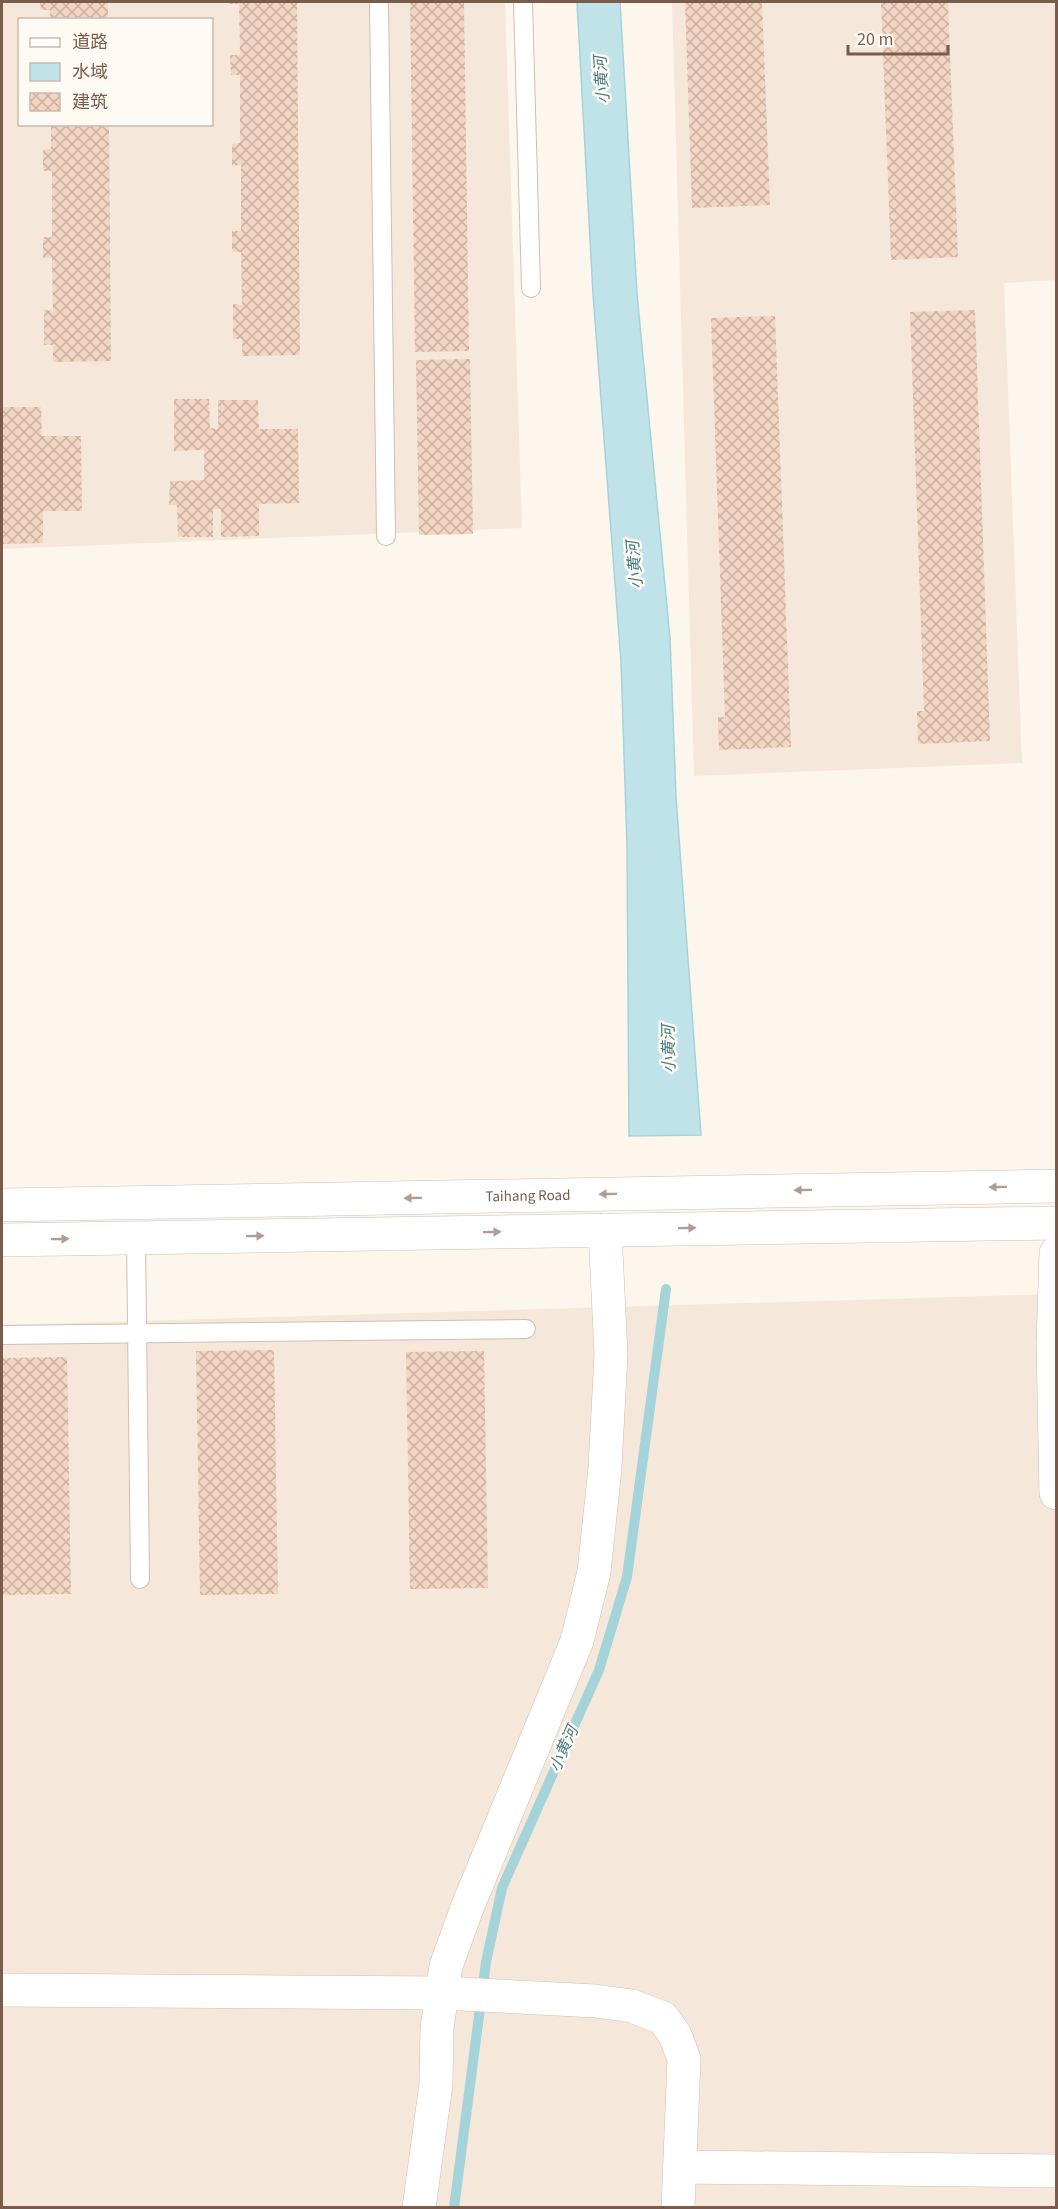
<svg xmlns="http://www.w3.org/2000/svg" width="1058" height="2209" font-family="'Source Sans 3','Noto Sans SC',sans-serif">
<defs>
<pattern id="building-cross-hatch" width="8" height="8" patternUnits="userSpaceOnUse" patternTransform="scale(1.5)"><rect width="8" height="8" fill="#f3d5c3"/><path d="M0 0l8 8M0 8l8-8" fill="none" stroke="#cab0a1"/></pattern>
</defs>
<rect width="100%" height="100%" fill="#fdf6ec"/>
<!-- residential -->
<g fill="#f5e8da" fill-rule="evenodd">
<path d="M 2,2 L 505,2 L 522,528 L 2,549 ZM 20,20 L 212,20 L 212,124 L 20,124 Z"/>
<polygon points="672,2 1056,2 1056,280 1004,283 1022,763 694,776"/>
<polygon points="1056,1294 1056,2207 2,2207 2,1325"/>
</g>
<!-- water -->
<polygon fill="#bfe3e8" stroke="#a5d3da" stroke-width="1.5" points="577,2 620,2 637,294 670,638 676,797 701,1135 629,1136 627,845 621,662 593,294"/>
<g fill="none" stroke-linecap="round" stroke-linejoin="round">
<!-- stream -->
<polyline stroke="#a5d3da" stroke-width="10" points="454,2208 486,1962 502,1888 599,1670 627,1577 666,1289"/>
</g>
<!-- building -->
<g fill="url(#building-cross-hatch)">
<polygon points="40,2 108,2 108,20 50,20 50,10 41,10"/>
<polygon points="229,2 297,2 300,355 242,356 242,339 233,339 233,304 242,305 241,252 232,252 232,231 241,231 241,165 232,166 232,144 240,143 240,75 231,75 230,55 240,55 239,4 229,4"/>
<polygon points="410,2 464,2 469,351 415,352"/>
<polygon points="685,2 762,2 770,205 692,208"/>
<polygon points="881,2 948,2 958,257 891,260"/>
<polygon points="51,124 109,124 111,361 53,362 53,345 44,345 44,310 53,311 52,258 43,258 43,237 52,237 52,171 43,171 43,150 51,149"/>
<polygon points="975,310 990,741 918,744 917,711 924,711 910,312"/>
<polygon points="775,316 791,747 719,750 718,717 725,717 711,318"/>
<polygon points="470,359 473,534 419,535 416,360"/>
<polygon points="174,399 209,399 210,428 218,429 218,400 258,400 259,429 298,429 299,503 259,504 259,536 221,537 221,509 213,509 213,537 178,537 177,505 169,505 170,481 204,480 204,450 174,451"/>
<polygon points="2,407 41,407 42,436 81,436 82,511 43,511 43,543 2,544"/>
<polygon points="274,1350 278,1594 200,1595 196,1351"/>
<polygon points="484,1351 488,1588 410,1589 406,1352"/>
<polygon points="67,1357 71,1594 2,1595 2,1358"/>
</g>
<g fill="none" stroke-linecap="round" stroke-linejoin="round">
<!-- service casing -->
<g stroke="#d1beb0" stroke-width="20">
<g id="service">
<polyline points="379,2 386,536"/>
<polyline points="523,2 531,288"/>
<polyline points="136,1238 140,1579"/>
<polyline points="2,1335 526,1329"/>
</g>
</g>
<!-- minor casing -->
<g stroke="#d1beb0" stroke-width="34">
<g id="minor">
<polyline points="1056,1253 1053,1343 1056,1493"/>
<polyline points="2,1990 442,1993 595,2001 632,2006 663,2018 675,2035 684,2059 678,2208"/>
<polyline points="680,2167 1056,2171"/>
<polyline points="419,2208 436,2084 437,2028 446,1966 467,1908 577,1641 594,1572 605,1468 611,1354 605,1230"/>
</g>
</g>
<!-- tertiary casing -->
<g stroke="#d1beb0" stroke-width="34">
<g id="tertiary">
<path id="s1" d="M 2,1205 L 1056,1186"/>
<polyline points="2,1240 1056,1223"/>
</g>
</g>
<!-- service -->
<use href="#service" stroke="#fff" stroke-width="18"/>
<!-- minor -->
<use href="#minor" stroke="#fff" stroke-width="33"/>
<!-- tertiary -->
<use href="#tertiary" stroke="#fff" stroke-width="33"/>
</g>
<!-- one-way arrows -->
<defs><path id="oneway-solid" d="M-6-.8H1V-3.2L6.5 0L1 3.2V.8H-6Z" transform="scale(1.5)"/></defs>
<g fill="#af9d94">
<use href="#oneway-solid" transform="translate(998 1187) rotate(179)"/>
<use href="#oneway-solid" transform="translate(803 1190) rotate(179)"/>
<use href="#oneway-solid" transform="translate(608 1194) rotate(179)"/>
<use href="#oneway-solid" transform="translate(413 1198) rotate(179)"/>
<use href="#oneway-solid" transform="translate(687 1228) rotate(-1)"/>
<use href="#oneway-solid" transform="translate(492 1232) rotate(-1)"/>
<use href="#oneway-solid" transform="translate(255 1236) rotate(-1)"/>
<use href="#oneway-solid" transform="translate(60 1239) rotate(-1)"/>
</g>
<g text-anchor="middle" dominant-baseline="central" stroke-width="5" stroke-linejoin="round" paint-order="stroke">
<!-- street labels -->
<g font-size="15" fill="#7a5c4d" stroke="#fffaf3">
<text stroke="none"><textPath href="#s1" startOffset="526">Taihang Road</textPath></text>
</g>
<!-- water labels -->
<g font-size="16" font-style="italic" fill="#437c86" stroke="#fffaf3">
<text transform="translate(602 80) rotate(-94)">小黄河</text>
<text transform="translate(635 565) rotate(-95)">小黄河</text>
<text transform="translate(669 1049) rotate(-91)">小黄河</text>
<text transform="translate(564 1749) rotate(-66)">小黄河</text>
</g>
</g>
<!-- border -->
<rect width="1058" height="2209" fill="none" stroke="#7a5c4d" stroke-width="6"/>
<!-- legend -->
<rect x="18" y="18" width="195" height="108" fill="#fffaf3" stroke="#cabbb1" stroke-width="1.5"/>
<rect x="30" y="38" width="30" height="9" fill="#ffffff" stroke="#cabbb1" stroke-width="1.5"/>
<text x="72" y="48" font-size="18" fill="#7a5c4d">道路</text>
<rect x="30" y="63" width="30" height="18" fill="#bfe3e8" stroke="#cabbb1" stroke-width="1.5"/>
<text x="72" y="78" font-size="18" fill="#7a5c4d">水域</text>
<rect x="30" y="93" width="30" height="18" fill="url(#building-cross-hatch)" stroke="#cabbb1" stroke-width="1.5"/>
<text x="72" y="108" font-size="18" fill="#7a5c4d">建筑</text>
<!-- scale -->
<path d="M848 45v9h100v-9" fill="none" stroke="#7a5c4d" stroke-width="3"/>
<text x="857" y="45" font-size="18" fill="#7a5c4d" stroke="#fffaf3" stroke-width="4.5" paint-order="stroke">20 m</text>
</svg>
